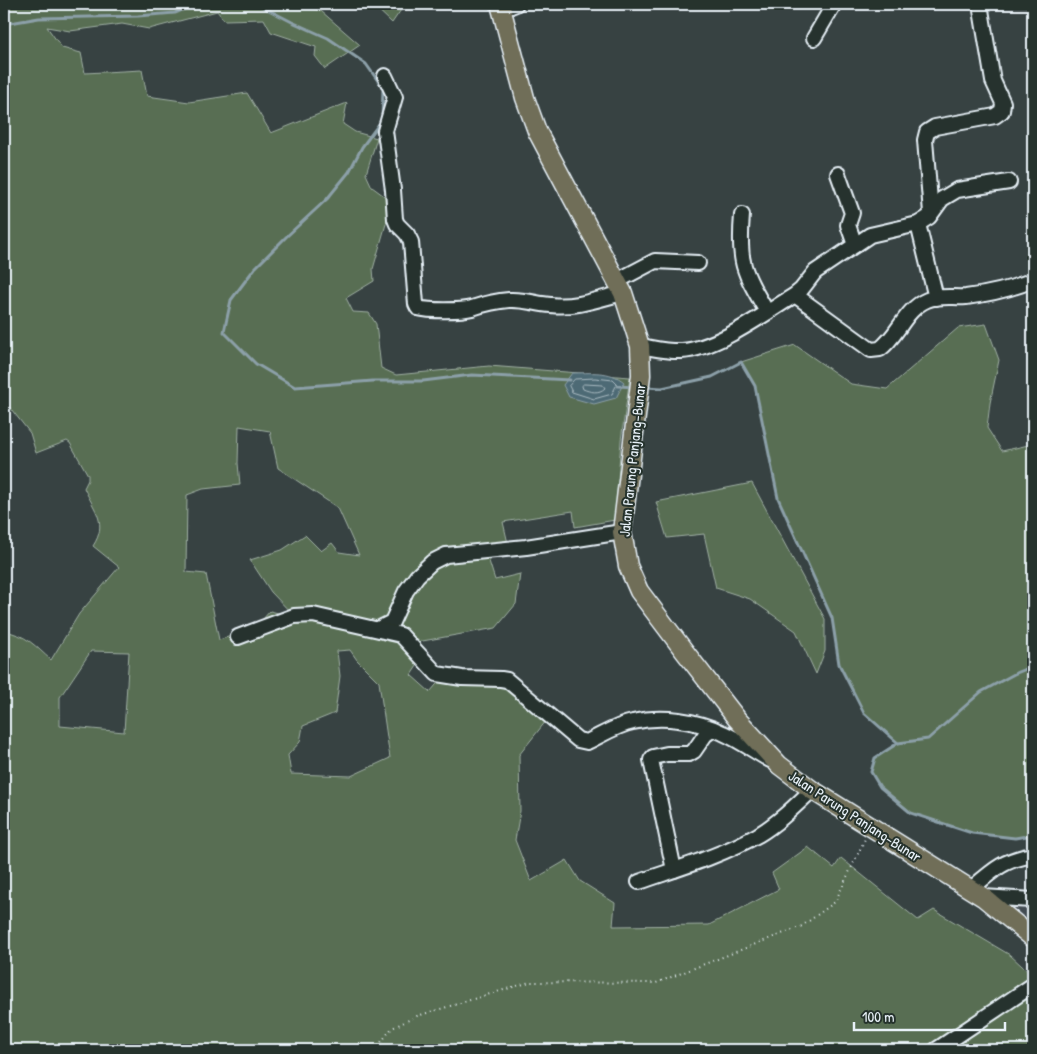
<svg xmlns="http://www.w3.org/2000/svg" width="1037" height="1054" font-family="'Patrick Hand',sans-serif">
<rect width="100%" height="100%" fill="#374242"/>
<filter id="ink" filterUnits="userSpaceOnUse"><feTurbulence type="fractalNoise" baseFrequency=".02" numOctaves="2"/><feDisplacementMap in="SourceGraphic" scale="10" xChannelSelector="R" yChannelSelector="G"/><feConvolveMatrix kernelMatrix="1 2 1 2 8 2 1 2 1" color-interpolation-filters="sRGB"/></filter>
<g filter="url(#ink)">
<!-- built -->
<polygon fill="#434c51" points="991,902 1033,902 1033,941"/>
<!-- green -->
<g fill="#586e52" stroke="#a0b0a5" fill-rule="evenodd">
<path d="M 4,4 L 298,4 L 321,11 L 360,45 L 325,69 L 315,56 L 316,47 L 271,32 L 264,19 L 224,20 L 217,11 L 149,29 L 122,24 L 70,31 L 47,27 L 62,48 L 81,53 L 85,73 L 142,70 L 147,96 L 189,102 L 247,93 L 271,133 L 347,103 L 343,124 L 355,132 L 377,138 L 366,174 L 372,187 L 387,198 L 388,217 L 373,269 L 374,281 L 346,298 L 353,312 L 369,313 L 376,324 L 381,368 L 396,375 L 489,366 L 630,377 L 621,440 L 615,520 L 575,527 L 573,511 L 503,522 L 510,552 L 488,558 L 495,580 L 520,574 L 516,604 L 496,628 L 411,643 L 423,657 L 411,675 L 430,692 L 448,671 L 502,675 L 550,716 L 519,755 L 520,811 L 515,840 L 531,881 L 567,860 L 580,881 L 615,903 L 613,926 L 709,925 L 779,889 L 772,873 L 808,847 L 834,868 L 841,858 L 918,920 L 934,910 L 1010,955 L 1033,976 L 1033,1050 L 4,1050 L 4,631 C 27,635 35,646 51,660 L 79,614 L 119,567 L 93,546 C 108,523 95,511 84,488 L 88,480 L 88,475 L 70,443 L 67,441 L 36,453 L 30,433 L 4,400 ZM 239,426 L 270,431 L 278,468 L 338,508 L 359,555 L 339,552 L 332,543 L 321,551 L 305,535 L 282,550 L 250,560 L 271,592 L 295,617 L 270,611 L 255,628 L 219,640 L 206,574 L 186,572 L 187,495 L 203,489 L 240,485 L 238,463 ZM 350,650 L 357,660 L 379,682 L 390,758 L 351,776 L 291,774 L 288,755 L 300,742 L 303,726 L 335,713 L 340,676 L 337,651 ZM 91,651 L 129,652 L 124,732 L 60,726 L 60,697 Z"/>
<polygon points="372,4 405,4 392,23"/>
<polygon points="986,324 999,360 990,403 987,428 1002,451 1033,444 1033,835 1015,838 972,833 911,813 880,787 871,772 875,758 898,743 864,713 839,664 832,618 778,498 755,386 741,362 795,345 851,384 887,389 958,328"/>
<polygon points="752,483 825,619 825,651 816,674 796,631 750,599 716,588 704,534 667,538 656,502"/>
</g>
<!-- water -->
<path fill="#4e6a74" stroke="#8ca0a9" d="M 572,373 C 590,373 610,370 624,382 L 616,398 L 594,404 L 569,397 L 563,385 Z"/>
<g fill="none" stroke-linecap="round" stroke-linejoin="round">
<!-- shore -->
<g stroke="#aabbc3" stroke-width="1">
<polygon points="575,379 595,378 613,380 617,384 612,394 594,399 572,392 569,386"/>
<path d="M 584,384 L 603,385 L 605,388 C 599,394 590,392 583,389 L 582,386 Z"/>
</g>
<!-- stream -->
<g stroke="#8ca0a9" stroke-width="3">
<polyline points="257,4 292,22 328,38 366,64 383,88 382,120 362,147 349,172 327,199 286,237 255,268 231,300 224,332 256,364 295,387 373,381 423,381 472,375 570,380"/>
<polyline points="4,24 39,18 138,16 175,13 196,4"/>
<polyline points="618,386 635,387"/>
<polyline points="646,387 662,388 712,377 741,362 755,386 778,498 832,618 839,664 864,713 898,743"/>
<polyline points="1033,666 1016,673 981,692 928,739 898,743 875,758 871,772 880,787 911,813 972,833 1015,838 1033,835"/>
</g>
<!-- minor casing -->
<g stroke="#e8f1f8" stroke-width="18">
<g id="minor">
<polyline points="501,10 516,4"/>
<polyline points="814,38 834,4"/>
<path d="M 385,76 L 395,97 L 385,131 L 393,190 L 395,219 L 397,224 L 407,234 L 411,242 L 416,304 L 418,308 C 429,311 461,311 472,308 C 484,304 495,301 509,300 C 524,299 537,304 551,305 C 575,308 599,299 623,293"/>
<polyline points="838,174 852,213 848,225 855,245"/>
<polyline points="931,213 925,140 927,132 935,127 995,116 1002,111 1003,103 993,81 980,4"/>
<path d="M 742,215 C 738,263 743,271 767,312"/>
<polyline points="918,224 936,298"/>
<polyline points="617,281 655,261 698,263"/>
<path d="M 795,295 L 871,350 L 880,349 C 898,336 905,309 927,300 C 939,295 954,298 966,297 C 989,294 1012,289 1033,280"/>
<path d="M 640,346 C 653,348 668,352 682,351 C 717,349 765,313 795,295 L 801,290 L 815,272 L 870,235 L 918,224 L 929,217 L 942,199 L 957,190 L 1009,182"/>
<polyline points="378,629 392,622 406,591 417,576 432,562 446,555 526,547 622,532"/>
<path d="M 238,637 L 294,616 L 313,615 L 401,635 L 437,674 L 462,678 L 501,679 L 507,680 L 578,740 L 587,742 C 602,735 617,725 633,722 C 662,715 696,720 723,733 C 739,740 754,751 770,760"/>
<polyline points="674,870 651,760 653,757 667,754 689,754 694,751 705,735 713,729"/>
<path d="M 639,882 C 679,868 721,856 758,835 C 778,823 795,806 812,790"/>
<path d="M 970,890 C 993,870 1003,860 1033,855"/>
<polyline points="983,897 1033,900"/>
<polyline points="936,1050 1033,985"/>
</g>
</g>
<!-- major casing -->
<g stroke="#e8f1f8" stroke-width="21">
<polyline id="major" points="500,4 525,98 537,131 623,293 640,346 641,375 622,532 628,566 639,591 685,652 737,719 779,765 812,790 983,897 1033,938"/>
</g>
<!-- path -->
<polyline stroke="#e8f1f8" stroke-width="2" stroke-dasharray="1 4" stroke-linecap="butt" points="375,1050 392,1028 417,1016 530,982 656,983 802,926 835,902 865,839"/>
<!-- minor -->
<use href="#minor" stroke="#26332d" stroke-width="14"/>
<!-- major -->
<use href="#major" stroke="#706e59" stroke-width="18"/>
</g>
</g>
<g text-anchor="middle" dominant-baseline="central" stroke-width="4" stroke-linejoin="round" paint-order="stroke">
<!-- street labels -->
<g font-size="15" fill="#e8f1f8" stroke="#26332d">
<text transform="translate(632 460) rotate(-84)">Jalan Parung Panjang–Bunar</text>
<text transform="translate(855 816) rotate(33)">Jalan Parung Panjang–Bunar</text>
</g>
</g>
<!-- margin -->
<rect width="1037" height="1054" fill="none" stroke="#26332d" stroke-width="20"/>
<rect x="10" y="10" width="1017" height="1034" fill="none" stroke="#e8f1f8" stroke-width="2" filter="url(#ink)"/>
<!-- scale -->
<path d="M854 1022v8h151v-8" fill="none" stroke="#e8f1f8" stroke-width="2.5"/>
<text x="862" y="1022" font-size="15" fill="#e8f1f8" stroke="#26332d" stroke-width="4" paint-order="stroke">100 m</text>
</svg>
